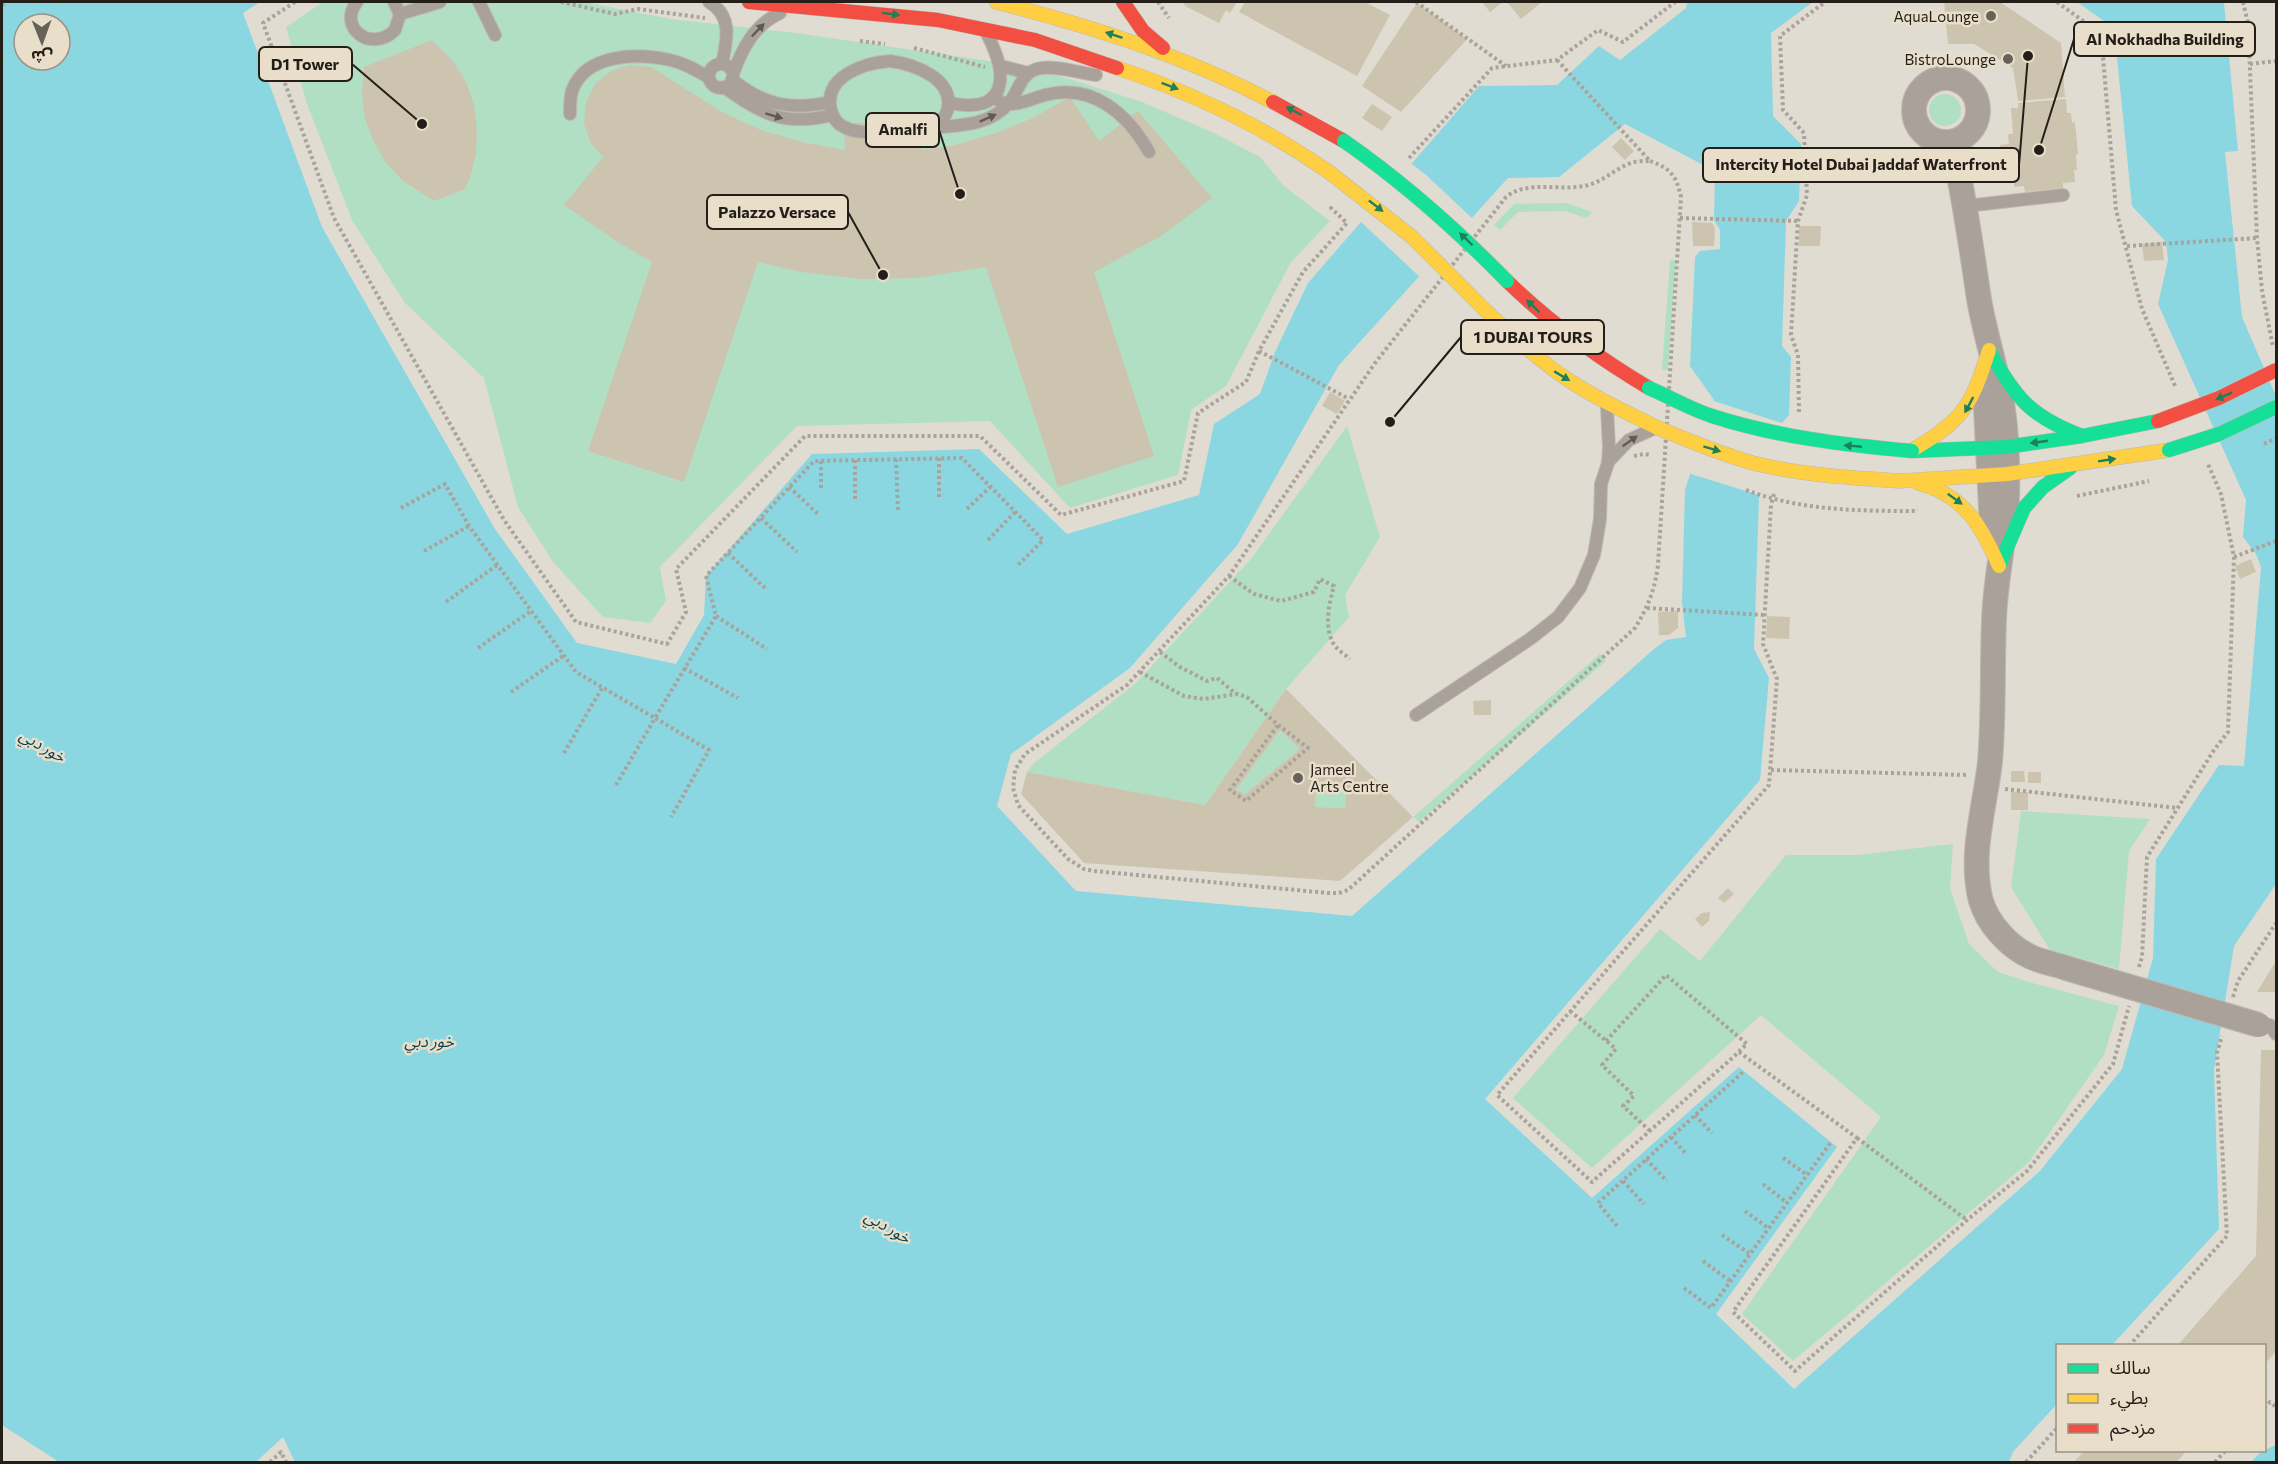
<svg xmlns="http://www.w3.org/2000/svg" width="2278" height="1464" font-family="Commissioner,'Noto Sans Arabic',sans-serif">
<rect width="100%" height="100%" fill="#e1dcd1"/>
<!-- green -->
<g fill="#b0dfc4">
<polygon points="323,2 584,2 671,19 796,33 989,61 1036,70 1073,80 1142,102 1212,132 1260,157 1284,186 1330,221 1291,262 1226,386 1191,410 1178,475 1070,508 990,421 797,426 660,567 666,601 650,623 603,617 553,562 518,507 484,378 405,303 352,220 307,104 286,27"/>
<circle cx="1945" cy="110" r="16"/>
<polygon points="1567,203 1592,212 1586,218 1565,211 1518,212 1500,230 1494,225 1514,204"/>
<polygon points="1670,260 1676,260 1668,370 1662,370"/>
<polygon points="1347,426 1380,537 1345,595 1349,617 1286,689 1205,805 1027,772 1034,763 1135,684 1251,559"/>
<polygon points="1600,654 1606,661 1419,822 1413,817"/>
<polygon points="1280,730 1300,749 1245,794 1236,790"/>
<polygon points="1316,787 1346,789 1345,808 1315,807"/>
<polygon points="2021,811 2150,819 2129,851 2119,969 2050,950 2011,887"/>
<polygon points="1953,844 1950,888 1969,944 1998,972 2032,983 2119,1006 2104,1055 2029,1162 1793,1361 1742,1314 1881,1117 1761,1015 1592,1168 1513,1098 1660,929 1700,961 1786,855 1857,855"/>
</g>
<!-- water -->
<g fill="#8ad7e2" fill-rule="evenodd">
<path d="M 2,2 L 260,2 L 243,13 L 322,227 L 495,529 L 577,643 L 676,664 L 704,615 L 706,576 L 812,454 L 979,449 L 1067,534 L 1199,495 L 1214,424 L 1260,394 L 1275,352 L 1308,283 L 1479,86 L 1557,85 L 1599,46 L 1620,60 L 1686,8 L 1687,2 L 1813,2 L 1771,33 L 1773,116 L 1801,144 L 1799,201 L 1786,221 L 1782,346 L 1791,357 L 1789,415 L 1782,423 L 1759,497 L 1754,649 L 1769,678 L 1760,780 L 1485,1099 L 1592,1198 L 1739,1067 L 1837,1147 L 1716,1314 L 1794,1389 L 2040,1171 L 2122,1069 L 2153,958 L 2156,859 L 2219,765 L 2244,766 L 2261,567 L 2256,554 L 2243,537 L 2246,500 L 2158,304 L 2168,260 L 2166,242 L 2132,206 L 2114,28 L 2077,2 L 2224,3 L 2238,151 L 2225,152 L 2242,317 L 2276,396 L 2276,884 L 2234,946 L 2214,1070 L 2219,1229 L 2112,1345 L 2058,1346 L 2057,1404 L 2013,1452 L 2009,1462 L 295,1462 L 283,1437 L 256,1462 L 59,1462 L 2,1425 ZM 24,24 L 60,24 L 60,60 L 24,60 ZM 1625,124 L 1715,171 L 1714,220 L 1720,230 L 1720,249 L 1700,251 L 1695,257 L 1690,366 L 1714,400 L 1685,490 L 1682,602 L 1686,637 L 1666,640 L 1654,649 L 1352,916 L 1076,891 L 997,806 L 1011,754 L 1130,668 L 1238,544 L 1339,365 L 1508,178 L 1559,177 Z"/>
<polygon points="2276,1445 2276,1462 2251,1462 2261,1452"/>
</g>
<!-- pier -->
<g fill="#e1dcd1">
<polygon points="1409,162 1425,174 1474,220 1422,279 1359,220"/>
<polygon points="1711,400 1785,424 1762,496 1688,473"/>
</g>
<!-- building -->
<g fill="#cdc4b0" fill-rule="evenodd">
<polygon points="1183,2 1237,2 1230,13 1226,10 1219,23 1185,6"/>
<polygon points="1245,2 1365,2 1390,15 1357,76 1239,12"/>
<polygon points="1482,2 1503,2 1490,12"/>
<polygon points="1507,2 1542,2 1521,19"/>
<polygon points="1944,2 2000,2 2061,43 2065,97 2018,101 2013,68 1974,44 1948,44"/>
<polygon points="1417,3 1467,39 1401,112 1362,86"/>
<polygon points="432,40 453,61 466,82 474,105 477,129 476,154 470,178 465,189 434,201 403,181 386,163 374,142 365,119 362,94 364,67"/>
<polygon points="630,65 651,67 722,112 761,130 802,142 845,150 844,123 922,122 922,150 951,146 993,134 1033,118 1070,97 1099,141 1138,111 1212,198 1161,236 1094,272 1154,456 1058,487 986,267 918,278 859,279 801,272 758,262 684,482 588,451 652,262 616,241 564,205 603,157 590,142 584,123 586,102 595,84 611,71"/>
<polygon points="2066,99 2067,113 2071,113 2072,123 2075,122 2078,154 2076,155 2077,170 2074,170 2075,182 2063,183 2063,188 2025,192 2024,186 2014,187 2014,178 2004,179 2000,145 2009,144 2008,134 2013,134 2011,108 2018,108 2018,103"/>
<polygon points="1372,104 1392,117 1382,131 1362,118"/>
<polygon points="1621,138 1634,151 1625,160 1612,147"/>
<polygon points="1692,222 1712,223 1715,228 1714,246 1693,246"/>
<polygon points="1799,226 1821,226 1820,246 1799,246"/>
<polygon points="2162,242 2164,260 2144,261 2142,244"/>
<polygon points="1330,392 1345,401 1337,414 1322,406"/>
<polygon points="2251,559 2256,572 2240,579 2235,566"/>
<polygon points="1678,611 1678,628 1669,635 1659,635 1658,612"/>
<polygon points="1767,616 1790,617 1789,639 1766,638"/>
<path d="M 1286,689 L 1413,817 L 1340,881 L 1084,863 L 1021,794 L 1027,772 L 1205,805 ZM 1280,730 L 1300,749 L 1245,794 L 1236,790 ZM 1316,787 L 1346,789 L 1345,808 L 1315,807 Z"/>
<polygon points="1491,700 1491,715 1474,715 1473,701"/>
<polygon points="2011,771 2024,771 2025,782 2011,782"/>
<rect x="2028" y="772" width="13" height="11"/>
<rect x="2011" y="792" width="17" height="18"/>
<polygon points="1728,888 1734,894 1724,903 1718,898"/>
<polygon points="1710,912 1709,921 1702,927 1695,919 1702,913"/>
<polygon points="2276,961 2276,992 2257,992"/>
<polygon points="2261,1050 2276,1050 2276,1351 2264,1365 2264,1346 2177,1346 2256,1256"/>
<polygon points="2085,1450 2187,1450 2177,1462 2074,1462"/>
</g>
<g fill="none" stroke-linecap="round" stroke-linejoin="round">
<!-- lane casing -->
<g stroke="#bdb9b1" stroke-width="14">
<g id="lane">
<path d="M 357,2 C 337,27 371,54 395,30 L 400,14 L 394,2"/>
<polyline points="479,2 495,35"/>
<path d="M 709,2 C 733,16 727,40 722,64"/>
<polyline points="400,14 440,2"/>
<path d="M 890,61 C 912,64 953,77 948,108 C 946,117 939,124 930,128 C 917,133 899,132 885,132 C 871,132 857,134 844,127 C 837,124 833,117 831,110 C 823,76 864,63 890,61 Z"/>
<circle cx="721" cy="76" r="12"/>
<polyline points="1001,66 1028,73"/>
<path d="M 733,74 C 742,49 754,25 780,13"/>
<path d="M 732,79 C 761,104 791,111 829,102"/>
<path d="M 724,87 C 762,114 784,127 832,115"/>
<path d="M 993,97 C 1011,111 1026,100 1045,95 C 1092,83 1127,113 1149,152"/>
<path d="M 949,103 C 1008,115 1009,76 987,34"/>
<path d="M 570,114 C 570,107 570,97 572,91 C 585,53 638,53 670,60 C 684,63 696,70 708,77"/>
<path d="M 932,128 C 959,125 990,126 1009,103 C 1019,91 1020,74 1037,69 C 1051,64 1081,73 1096,75"/>
<polyline points="1966,206 2063,195"/>
<polyline points="1608,462 1629,440 1651,430"/>
<polyline points="1416,715 1530,639 1558,617 1580,588 1594,555 1600,519 1601,484 1608,463 1609,448 1607,407"/>
<polyline points="2270,1025 2276,1034"/>
</g>
</g>
<!-- street casing -->
<g stroke="#bdb9b1" stroke-width="26">
<g id="street">
<circle cx="1946" cy="110" r="32"/>
<path d="M 1952,142 C 1964,194 1971,246 1979,299 C 1984,329 1993,357 1999,387 C 2007,424 2008,463 2007,500 C 2005,541 1995,580 1994,621 C 1992,668 1994,715 1990,762 C 1985,807 1969,855 1981,901 C 1988,924 2009,947 2031,957 C 2042,962 2054,964 2066,968"/>
<polyline points="1986,377 1986,409 1992,528"/>
</g>
</g>
<!-- fast casing -->
<g stroke="#bdb9b1" stroke-width="15">
<g id="fast">
<path d="M 1989,350 C 2015,398 2031,417 2082,436"/>
<polyline points="1912,451 2006,447 2082,436 2158,421"/>
<polyline points="1999,566 2024,508 2043,487 2070,468"/>
</g>
</g>
<!-- slow casing -->
<g stroke="#bdb9b1" stroke-width="15">
<g id="slow">
<path d="M 996,2 C 1091,26 1185,56 1273,102"/>
<path d="M 1117,68 C 1193,93 1264,127 1329,172"/>
<path d="M 1486,311 C 1511,334 1536,358 1564,377 C 1593,397 1626,412 1658,428"/>
<path d="M 1914,449 C 1964,420 1972,404 1989,350"/>
<polyline points="1900,481 2007,474 2169,450"/>
<path d="M 1918,483 C 1964,495 1981,525 1999,566"/>
</g>
</g>
<!-- jam casing -->
<g stroke="#bdb9b1" stroke-width="15">
<g id="jam">
<polyline points="749,2 938,20 1035,40 1117,68"/>
<polyline points="1123,2 1143,31 1163,48"/>
<polyline points="1273,102 1344,141"/>
<path d="M 1507,281 C 1550,323 1597,357 1649,388"/>
</g>
</g>
<!-- path -->
<g stroke="#aaa39b" stroke-width="4" stroke-dasharray="3 3" stroke-linecap="butt">
<polyline points="295,2 263,23 334,218 504,520 576,622 667,644 686,612 676,569 805,436 980,436 1061,515 1184,481 1198,413 1246,382 1259,351 1303,272 1347,223 1331,208 1333,206"/>
<polyline points="561,2 615,14 638,9 705,18"/>
<polyline points="1158,2 1169,18"/>
<polyline points="1416,2 1506,66"/>
<polyline points="2057,2 2101,34 2116,210 2142,309 2176,388"/>
<polyline points="2243,2 2248,23 2257,238 2262,291 2273,347"/>
<polyline points="2,5 7,2"/>
<polyline points="860,41 885,44"/>
<polyline points="914,48 985,67"/>
<polyline points="1557,60 1650,161"/>
<polyline points="2250,64 2276,61"/>
<polyline points="1409,158 1492,68 1557,60 1598,30 1623,42 1675,2"/>
<path d="M 1650,161 C 1671,169 1676,175 1681,197 L 1658,565 C 1655,589 1648,607 1635,628 L 1348,890 L 1339,893 L 1328,893 L 1094,871 L 1084,869 L 1068,859 L 1018,805 L 1013,788 L 1015,770 L 1025,754 L 1127,685 L 1229,576 L 1375,363 L 1506,197 C 1527,180 1559,191 1584,186 C 1602,183 1614,169 1631,163 C 1636,161 1644,161 1650,161 Z"/>
<polyline points="1680,218 1798,221"/>
<polyline points="2127,246 2257,238"/>
<polyline points="1259,351 1349,399"/>
<polyline points="1799,412 1798,355 1791,335 1798,221 1807,195 1804,133 1783,110 1780,36 1825,2"/>
<polyline points="1634,456 1644,454 1650,455"/>
<polyline points="939,458 939,498"/>
<polyline points="896,459 898,512"/>
<polyline points="855,460 855,500"/>
<polyline points="821,461 821,488"/>
<polyline points="789,487 818,514"/>
<polyline points="1774,494 1771,505 1763,644 1777,679 1769,785 1497,1095 1592,1182 1739,1052 1857,1138 1733,1312 1795,1371 1967,1220 2027,1171 2113,1064 2129,1006"/>
<polyline points="2077,496 2149,481"/>
<polyline points="401,508 445,484 469,526 576,672 655,718 716,616 706,576 814,461 962,458 1043,540 1016,567"/>
<polyline points="967,509 990,487"/>
<polyline points="761,518 797,552"/>
<polyline points="988,540 1015,512"/>
<polyline points="424,551 469,526"/>
<polyline points="728,553 765,588"/>
<polyline points="2234,557 2276,541"/>
<path d="M 1229,576 L 1254,594 L 1281,601 L 1314,592 L 1320,579 L 1334,586 C 1329,604 1323,629 1335,646 C 1339,651 1345,655 1350,659"/>
<polyline points="446,602 497,565"/>
<polyline points="1647,608 1764,615"/>
<polyline points="716,616 767,649"/>
<polyline points="478,648 531,611"/>
<polyline points="1160,652 1180,667 1207,681 1217,678 1236,694"/>
<polyline points="684,668 738,698"/>
<polyline points="1140,672 1184,696 1203,699 1237,694 1247,697 1278,725"/>
<polyline points="511,692 563,656"/>
<polygon points="1278,725 1308,748 1246,801 1230,790"/>
<polyline points="564,753 602,688"/>
<polyline points="1771,770 1968,775"/>
<polyline points="616,785 655,718 709,750 671,817"/>
<polyline points="2005,789 2177,808"/>
<polyline points="2139,967 2142,957 2147,857 2214,750 2228,732 2234,557 2221,494 2208,464"/>
<polyline points="2233,997 2238,981 2276,923"/>
<polyline points="1570,1011 1616,1049 1602,1065 1634,1096 1623,1106 1650,1131"/>
<polyline points="1606,1041 1666,975 1747,1044 1739,1051"/>
<polyline points="1695,1115 1712,1133"/>
<polyline points="1671,1137 1687,1155"/>
<polyline points="1857,1138 1967,1220"/>
<polyline points="1783,1158 1806,1174"/>
<polyline points="1646,1159 1667,1181"/>
<polyline points="1623,1181 1644,1204"/>
<polyline points="1763,1184 1786,1202"/>
<polyline points="1745,1211 1768,1228"/>
<polyline points="1617,1226 1598,1203 1744,1071"/>
<polyline points="1722,1235 1749,1253"/>
<polyline points="1703,1261 1730,1281"/>
<polyline points="1684,1288 1711,1308 1831,1142"/>
<polyline points="2129,1346 2227,1236 2217,1053 2222,1036"/>
<polyline points="2264,1408 2270,1402 2276,1407"/>
<polyline points="270,1462 281,1452 286,1462"/>
<polyline points="2026,1462 2058,1427"/>
<polyline points="2215,1462 2226,1450"/>
</g>
<!-- lane -->
<use href="#lane" stroke="#aba19b" stroke-width="12"/>
<!-- street -->
<use href="#street" stroke="#aba19b" stroke-width="24"/>
<!-- fast -->
<use href="#fast" stroke="#16e098" stroke-width="14"/>
<!-- slow -->
<use href="#slow" stroke="#ffcf43" stroke-width="14"/>
<!-- jam -->
<use href="#jam" stroke="#f24e42" stroke-width="14"/>
<!-- street-bridge casing -->
<g stroke="#bdb9b1" stroke-width="26" stroke-linecap="butt">
<polyline id="street-bridge" points="2066,968 2259,1025"/>
</g>
<!-- fast-bridge casing -->
<g stroke="#bdb9b1" stroke-width="15" stroke-linecap="butt">
<g id="fast-bridge">
<path d="M 1344,141 C 1403,182 1456,229 1507,281"/>
<path d="M 1649,388 C 1670,397 1690,409 1712,416 C 1777,437 1845,445 1912,451"/>
<polyline points="2169,450 2219,434 2276,407"/>
</g>
</g>
<!-- slow-bridge casing -->
<g stroke="#bdb9b1" stroke-width="15" stroke-linecap="butt">
<g id="slow-bridge">
<polyline points="1329,172 1412,237 1486,311"/>
<path d="M 1658,428 C 1689,441 1721,454 1753,463 C 1801,475 1851,478 1900,481"/>
</g>
</g>
<!-- jam-bridge casing -->
<g stroke="#bdb9b1" stroke-width="15" stroke-linecap="butt">
<polyline id="jam-bridge" points="2158,421 2219,398 2276,370"/>
</g>
<!-- path-bridge -->
<g stroke="#aaa39b" stroke-width="4" stroke-dasharray="3 3" stroke-linecap="butt">
<polyline points="2264,444 2276,438"/>
<path d="M 1746,490 C 1802,511 1860,511 1918,511"/>
</g>
<!-- street-bridge -->
<use href="#street-bridge" stroke="#aba19b" stroke-width="24"/>
<!-- fast-bridge -->
<use href="#fast-bridge" stroke="#16e098" stroke-width="14"/>
<!-- slow-bridge -->
<use href="#slow-bridge" stroke="#ffcf43" stroke-width="14"/>
<!-- jam-bridge -->
<use href="#jam-bridge" stroke="#f24e42" stroke-width="14"/>
</g>
<!-- one-way arrows -->
<defs><path id="oneway-solid" d="M-6-.8H1V-3.2L6.5 0L1 3.2V.8H-6Z" transform="scale(1.5)"/></defs>
<g fill="#1c8058">
<use href="#oneway-solid" transform="translate(891 14) rotate(7)"/>
<use href="#oneway-solid" transform="translate(1114 35) rotate(-162)"/>
<use href="#oneway-solid" transform="translate(1170 86) rotate(21)"/>
<use href="#oneway-solid" transform="translate(1294 111) rotate(-152)"/>
<use href="#oneway-solid" transform="translate(1376 206) rotate(38)"/>
<use href="#oneway-solid" transform="translate(1466 239) rotate(-136)"/>
<use href="#oneway-solid" transform="translate(1533 306) rotate(-136)"/>
<use href="#oneway-solid" transform="translate(1562 376) rotate(31)"/>
<use href="#oneway-solid" transform="translate(2224 396) rotate(156)"/>
<use href="#oneway-solid" transform="translate(1969 405) rotate(118)"/>
<use href="#oneway-solid" transform="translate(2039 442) rotate(172)"/>
<use href="#oneway-solid" transform="translate(1853 446) rotate(-175)"/>
<use href="#oneway-solid" transform="translate(1712 449) rotate(17)"/>
<use href="#oneway-solid" transform="translate(2107 460) rotate(-9)"/>
<use href="#oneway-solid" transform="translate(1955 499) rotate(36)"/>
</g>
<g fill="#605a53">
<use href="#oneway-solid" transform="translate(758 30) rotate(-46)"/>
<use href="#oneway-solid" transform="translate(774 116) rotate(17)"/>
<use href="#oneway-solid" transform="translate(988 118) rotate(-24)"/>
<use href="#oneway-solid" transform="translate(1630 441) rotate(-35)"/>
</g>
<!-- markers -->
<g fill="#666159" stroke="#e8deca" stroke-width="2">
<circle cx="1991" cy="16" r="6"/>
<circle cx="2008" cy="59" r="6"/>
<circle cx="1298" cy="778" r="6"/>
</g>
<g text-anchor="middle" dominant-baseline="central" stroke-width="5" stroke-linejoin="round" paint-order="stroke">
<!-- poi labels -->
<g font-size="15" fill="#231f18" stroke="#e8deca" text-anchor="end">
<text x="1979" y="16">AquaLounge</text>
<text x="1996" y="59">BistroLounge</text>
<text x="1310" y="769" text-anchor="start">Jameel<tspan x="1310" dy="17">Arts Centre</tspan></text>
</g>
<!-- water labels -->
<g font-size="16" font-style="italic" fill="#0f434c" stroke="#e8deca">
<text transform="translate(43 745) rotate(30)">خور دبي</text>
<text x="429" y="1040">خور دبي</text>
<text transform="translate(888 1226) rotate(30)">خور دبي</text>
</g>
</g>
<!-- callouts -->
<path fill="none" stroke="#231f18" stroke-width="2" d="M2039 150L2074 39M422 124L352 64M960 194L939 130M2028 56L2019 165M883 275L848 212M1390 422L1461 337"/>
<g fill="#231f18" stroke="#e8deca" stroke-width="2">
<circle cx="2039" cy="150" r="6"/>
<circle cx="422" cy="124" r="6"/>
<circle cx="960" cy="194" r="6"/>
<circle cx="2028" cy="56" r="6"/>
<circle cx="883" cy="275" r="6"/>
<circle cx="1390" cy="422" r="6"/>
</g>
<g fill="#e8deca" stroke="#231f18" stroke-width="2">
<rect x="2074" y="22" width="181" height="34" rx="6"/>
<rect x="259" y="47" width="93" height="34" rx="6"/>
<rect x="866" y="113" width="73" height="34" rx="6"/>
<rect x="1703" y="148" width="316" height="34" rx="6"/>
<rect x="707" y="195" width="141" height="34" rx="6"/>
<rect x="1461" y="320" width="143" height="34" rx="6"/>
</g>
<g font-size="16" text-anchor="middle" font-weight="bold" fill="#231f18">
<text x="2165" y="45">Al Nokhadha Building</text>
<text x="305" y="70">D1 Tower</text>
<text x="903" y="135">Amalfi</text>
<text x="1861" y="170">Intercity Hotel Dubai Jaddaf Waterfront</text>
<text x="777" y="218">Palazzo Versace</text>
<text x="1533" y="343">1 DUBAI TOURS</text>
</g>
<!-- border -->
<rect width="2278" height="1464" fill="none" stroke="#231f18" stroke-width="6"/>
<!-- legend -->
<rect x="2056" y="1344" width="210" height="108" fill="#e8deca" stroke="#999283" stroke-width="1.5"/>
<rect x="2068" y="1364" width="30" height="9" fill="#16e098" stroke="#999283" stroke-width="1.5"/>
<text x="2110" y="1374" font-size="18" fill="#231f18">سالك</text>
<rect x="2068" y="1394" width="30" height="9" fill="#ffcf43" stroke="#999283" stroke-width="1.5"/>
<text x="2110" y="1404" font-size="18" fill="#231f18">بطيء</text>
<rect x="2068" y="1424" width="30" height="9" fill="#f24e42" stroke="#999283" stroke-width="1.5"/>
<text x="2110" y="1434" font-size="18" fill="#231f18">مزدحم</text>
<!-- north arrow -->
<g transform="translate(42 42) rotate(179)"><circle r="28" fill="#e8deca" stroke="#999283" stroke-width="1.5"/>
<path d="M0-4.5L10 22L0 15L-10 22Z" fill="#666159"/>
<text y="-9" font-size="16" font-weight="bold" text-anchor="middle" fill="#231f18">ش</text>
</g>
</svg>
